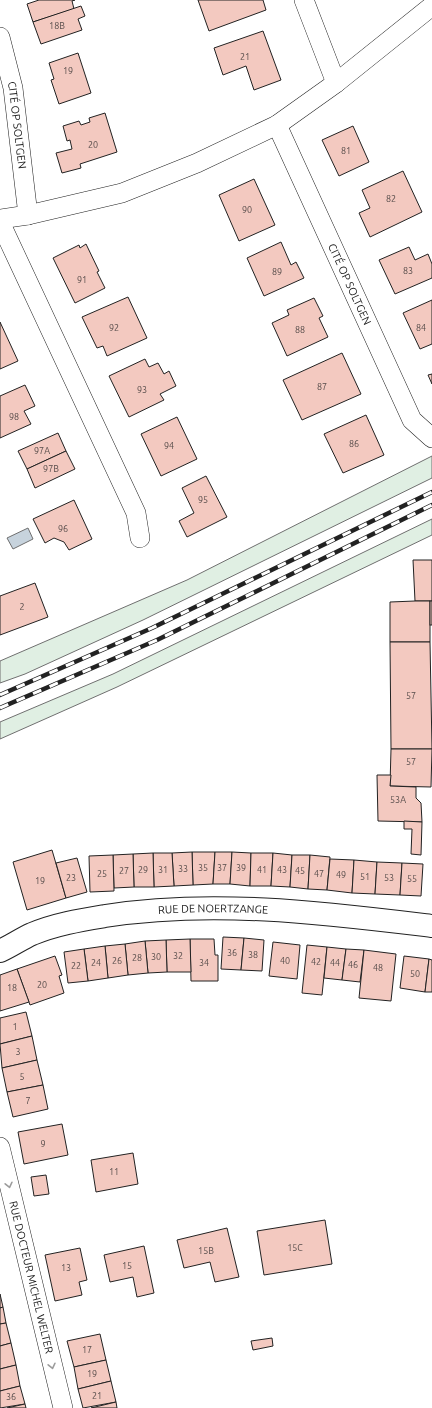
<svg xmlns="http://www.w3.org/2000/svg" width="432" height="1408" font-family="Ubuntu,sans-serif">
<rect width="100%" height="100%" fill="#fff"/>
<!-- green -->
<g fill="#e0efe3" stroke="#6f6f6f">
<polygon points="432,456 432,478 143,620 25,674 0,683 0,661 187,580"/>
<polygon points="432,519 432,535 117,687 0,739 0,722 113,674"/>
</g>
<!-- water -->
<polygon fill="#c7d3dd" stroke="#6f6f6f" points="28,528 33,539 13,549 7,538"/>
<!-- building -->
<g fill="#f3c9c0" stroke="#222">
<polygon points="39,0 75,0 72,1 74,9 33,22 27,4"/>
<polygon points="198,0 263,0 266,10 209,31"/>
<polygon points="81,6 85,16 78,19 82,30 41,44 33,22"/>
<polygon points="263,31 281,80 254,90 246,66 223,75 214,48"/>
<polygon points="78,53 91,93 59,104 51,80 54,79 49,63"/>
<polygon points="105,113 117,152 80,164 81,168 62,173 56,153 72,149 70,140 67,141 63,126 79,121 81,125 90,122 89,118"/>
<polygon points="353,126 369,162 339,176 322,140"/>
<polygon points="403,171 422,212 370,237 359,213 370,208 362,190"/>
<polygon points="254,179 275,225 239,241 219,195"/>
<polygon points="281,242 291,265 296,262 304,278 264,296 247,258"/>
<polygon points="86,244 99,271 97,272 105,288 75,303 53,258 79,245 80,248"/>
<polygon points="409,247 415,260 428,254 432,264 432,278 395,294 379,260"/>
<polygon points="128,297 147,338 107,356 103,346 97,348 82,317"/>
<polygon points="314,298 323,316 319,318 328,337 287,356 272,323 289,315 287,310"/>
<polygon points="432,300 432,344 420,349 403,313"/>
<polygon points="0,322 18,361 0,369"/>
<polygon points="342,353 361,394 302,420 283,380"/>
<polygon points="145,359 149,367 158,363 164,374 169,371 176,386 160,394 164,400 129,417 109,376"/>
<polygon points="432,374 432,384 428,375"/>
<polygon points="25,385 35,406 24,411 31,424 0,438 0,396"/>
<polygon points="366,415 384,455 343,473 324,434"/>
<polygon points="177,417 197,459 161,476 141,434"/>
<polygon points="58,433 66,451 27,469 18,451"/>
<polygon points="66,451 75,469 35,488 27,469"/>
<polygon points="206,476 227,517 187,537 179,521 194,513 182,488"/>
<polygon points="74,500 92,539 69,550 64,542 54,538 45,543 33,519"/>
<polygon points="413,560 432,560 432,601 415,601"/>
<polygon points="35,583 48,617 0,635 0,596"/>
<polygon points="415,601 430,601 430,642 390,642 390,602"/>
<rect x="430" y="601" width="2" height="24"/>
<polygon points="390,642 430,642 432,749 391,749"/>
<polygon points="391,749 432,749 431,787 390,786"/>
<polygon points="377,775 391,775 390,786 416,787 416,798 421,803 422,822 378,821"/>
<polygon points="404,821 422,822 421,855 411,854 412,829 404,829"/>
<polygon points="52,850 66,898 27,910 13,862"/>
<polygon points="192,852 215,852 213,884 193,885"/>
<polygon points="192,852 193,885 174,886 172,853"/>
<polygon points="215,852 232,852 230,884 213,884"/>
<polygon points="232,852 251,853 250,886 230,884"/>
<polygon points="153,853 172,853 174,886 154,887"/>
<polygon points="153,853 154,887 134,887 133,854"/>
<polygon points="251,853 273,853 271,886 250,886"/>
<polygon points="273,853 292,855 290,887 271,886"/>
<polygon points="133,854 134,887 114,888 113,855"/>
<polygon points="113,855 114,891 90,892 89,856"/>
<polygon points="292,855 310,855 308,889 290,887"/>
<polygon points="310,855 330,857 327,890 308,889"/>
<polygon points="77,858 87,892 66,898 56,863"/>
<polygon points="330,859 354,860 352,893 327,890"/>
<polygon points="354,860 377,862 375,894 352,893"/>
<polygon points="377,862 402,863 400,895 375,894"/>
<polygon points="402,863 423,864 421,896 400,895"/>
<polygon points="223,937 244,938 241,970 221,969"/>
<polygon points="244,938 264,940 262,971 241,970"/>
<polygon points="190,939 214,939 215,955 218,955 218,981 191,981"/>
<polygon points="190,939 191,972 167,972 166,940"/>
<polygon points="166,940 167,972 148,973 145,941"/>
<polygon points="145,941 148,973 128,975 125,944"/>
<polygon points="273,942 300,945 297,979 269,976"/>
<polygon points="125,944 128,975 108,978 105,946"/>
<polygon points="307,945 327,947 322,995 302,993"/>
<polygon points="105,946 108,978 88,981 84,949"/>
<polygon points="327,947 346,949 342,980 324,978"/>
<polygon points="84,949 88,981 68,983 64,952"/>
<polygon points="346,949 364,950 360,982 342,980"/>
<polygon points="364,950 396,954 391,1001 359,998"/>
<polygon points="55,956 62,975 59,976 64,993 30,1005 17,969"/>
<polygon points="404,956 429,959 425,992 400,988"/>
<polygon points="429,959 432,960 432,992 425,992"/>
<polygon points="17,969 29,1002 0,1011 0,975"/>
<polygon points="26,1012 32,1036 0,1044 0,1018"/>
<polygon points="32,1036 37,1060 2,1068 0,1044"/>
<polygon points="37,1060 43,1085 7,1092 2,1068"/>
<polygon points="43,1085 48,1109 13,1117 7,1092"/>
<polygon points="62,1124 68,1155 24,1164 18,1132"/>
<polygon points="133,1153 138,1184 96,1192 91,1160"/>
<polygon points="46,1175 49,1194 34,1196 31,1177"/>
<polygon points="325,1220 332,1264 264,1275 257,1231"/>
<polygon points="227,1228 239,1277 215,1282 210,1262 184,1268 177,1240"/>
<polygon points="144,1246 154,1293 137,1297 133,1277 110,1282 104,1255"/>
<polygon points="80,1248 87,1280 79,1282 82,1295 55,1301 45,1255"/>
<polygon points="0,1294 3,1307 0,1308"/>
<polygon points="3,1307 6,1323 0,1324 0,1308"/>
<polygon points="6,1323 11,1343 0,1346 0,1324"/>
<polygon points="100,1334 106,1360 74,1367 67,1341"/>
<polygon points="272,1338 273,1346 253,1350 251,1341"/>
<polygon points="11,1343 16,1365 0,1369 0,1346"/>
<polygon points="106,1360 111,1381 78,1389 74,1367"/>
<polygon points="16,1365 20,1386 0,1391 0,1369"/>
<polygon points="111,1381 116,1402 83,1408 78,1389"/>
<polygon points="20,1386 25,1404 0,1408 0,1391"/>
<polygon points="116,1402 117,1408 91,1408"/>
<polygon points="25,1404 26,1408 7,1408"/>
</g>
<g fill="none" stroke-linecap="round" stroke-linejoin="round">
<!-- street casing -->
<g stroke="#222" stroke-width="20">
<g id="street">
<polyline points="304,0 336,83"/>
<path id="s1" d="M 0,37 L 13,88 L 28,215"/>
<path id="s2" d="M 277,125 L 412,420 L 432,438"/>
<polyline points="0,219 28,215 122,193 197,163 277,125 336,83 432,6"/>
<polyline points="0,222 136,513 140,538"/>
<path id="s3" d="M 0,1147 L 63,1408"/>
</g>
</g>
<!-- secondary casing -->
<g stroke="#222" stroke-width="24">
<g id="secondary">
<path id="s4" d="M 0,951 C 11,946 21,939 32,934 C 56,924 81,920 105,916 C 213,899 324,913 432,926"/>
</g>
</g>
<!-- street -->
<use href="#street" stroke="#fff" stroke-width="19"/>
<!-- secondary -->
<use href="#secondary" stroke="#fff" stroke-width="22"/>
<!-- rail casing -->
<g stroke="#222" stroke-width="4.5">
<g id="rail">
<polyline points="0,695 152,628 432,492"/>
<polyline points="0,708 157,640 432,505"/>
</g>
</g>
<!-- rail -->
<use href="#rail" stroke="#fff" stroke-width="3" stroke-dasharray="9" stroke-linecap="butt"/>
</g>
<!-- one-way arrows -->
<defs><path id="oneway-chevron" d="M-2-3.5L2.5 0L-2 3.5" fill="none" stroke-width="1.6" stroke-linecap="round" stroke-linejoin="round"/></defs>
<g stroke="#9c9c9c">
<use href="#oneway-chevron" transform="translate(9 1185) rotate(77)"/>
<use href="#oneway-chevron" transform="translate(52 1366) rotate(77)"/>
</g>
<g text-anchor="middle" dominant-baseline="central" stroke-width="3" stroke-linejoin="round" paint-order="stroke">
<!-- number labels -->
<g font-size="9" fill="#564c4a">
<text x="57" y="26">18B</text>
<text x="245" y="57">21</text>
<text x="68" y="71">19</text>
<text x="93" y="145">20</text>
<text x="346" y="151">81</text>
<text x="391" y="199">82</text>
<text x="247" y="210">90</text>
<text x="408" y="271">83</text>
<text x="277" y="272">89</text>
<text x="82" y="280">91</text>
<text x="114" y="328">92</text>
<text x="421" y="328">84</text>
<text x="300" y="330">88</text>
<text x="322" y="387">87</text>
<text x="142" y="390">93</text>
<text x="14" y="417">98</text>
<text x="354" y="444">86</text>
<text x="169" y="446">94</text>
<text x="42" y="451">97A</text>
<text x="51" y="469">97B</text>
<text x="203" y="500">95</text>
<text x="63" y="529">96</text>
<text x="22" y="607">2</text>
<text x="411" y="696">57</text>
<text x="411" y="762">57</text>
<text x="398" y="800">53A</text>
<text x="203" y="868">35</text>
<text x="222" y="868">37</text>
<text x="241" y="868">39</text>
<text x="183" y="869">33</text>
<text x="143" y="870">29</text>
<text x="163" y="870">31</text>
<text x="262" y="870">41</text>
<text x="282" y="870">43</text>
<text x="124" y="871">27</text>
<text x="300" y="871">45</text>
<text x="102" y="874">25</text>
<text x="319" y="874">47</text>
<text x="341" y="875">49</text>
<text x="365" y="877">51</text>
<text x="71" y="878">23</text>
<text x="389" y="878">53</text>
<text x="412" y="879">55</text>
<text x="40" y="881">19</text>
<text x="232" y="953">36</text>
<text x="253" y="955">38</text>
<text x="178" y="956">32</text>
<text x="156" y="957">30</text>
<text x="137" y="958">28</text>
<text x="117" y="961">26</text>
<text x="285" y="961">40</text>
<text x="316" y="962">42</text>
<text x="96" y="963">24</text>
<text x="204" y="963">34</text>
<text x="335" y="963">44</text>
<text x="353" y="965">46</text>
<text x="76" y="966">22</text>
<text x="378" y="968">48</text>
<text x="415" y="974">50</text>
<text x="42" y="985">20</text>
<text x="12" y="988">18</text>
<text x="15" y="1027">1</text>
<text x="18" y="1052">3</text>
<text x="22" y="1077">5</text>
<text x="28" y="1101">7</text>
<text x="43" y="1144">9</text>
<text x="114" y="1172">11</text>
<text x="295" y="1248">15C</text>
<text x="206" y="1251">15B</text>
<text x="127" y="1266">15</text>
<text x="66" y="1268">13</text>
<text x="87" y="1350">17</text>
<text x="92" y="1374">19</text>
<text x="97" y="1396">21</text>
<text x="11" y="1397">36</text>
</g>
<!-- street labels -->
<g font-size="11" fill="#222" stroke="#fff">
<text stroke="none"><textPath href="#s1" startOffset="90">CITÉ OP SOLTGEN</textPath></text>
<text stroke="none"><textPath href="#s2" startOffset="175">CITÉ OP SOLTGEN</textPath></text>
<text stroke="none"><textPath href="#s4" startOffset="220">RUE DE NOERTZANGE</textPath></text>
<text stroke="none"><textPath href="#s3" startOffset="134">RUE DOCTEUR MICHEL WELTER</textPath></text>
</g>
</g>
</svg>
